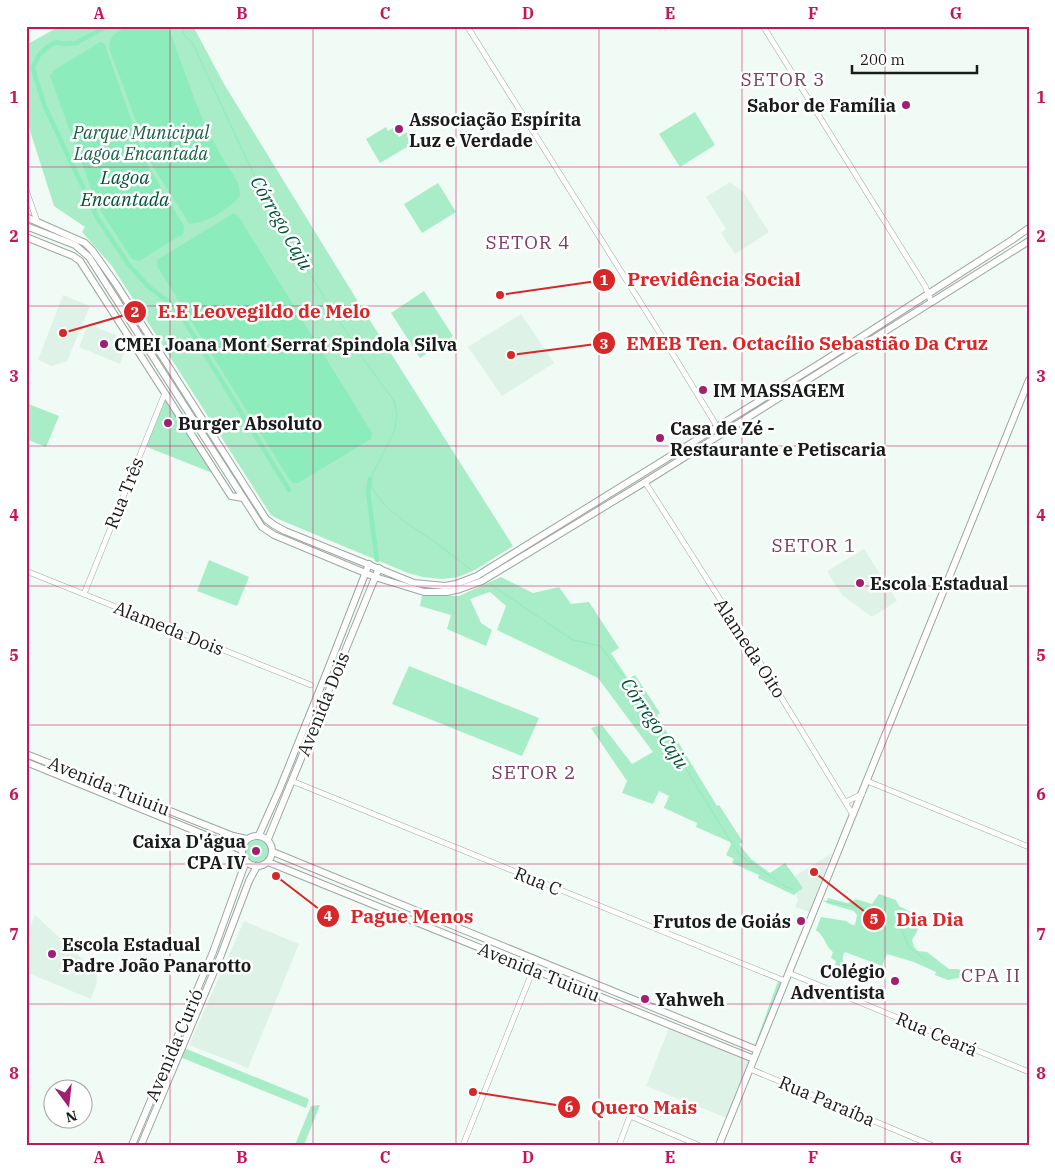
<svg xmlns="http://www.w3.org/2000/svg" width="1055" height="1171" font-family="'IBM Plex Serif',serif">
<rect width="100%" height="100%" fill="#f0fbf5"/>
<!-- built -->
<g fill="#dff2e7">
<polygon points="730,182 744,193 769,232 735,254 721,233 726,229 706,197"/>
<polygon points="63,295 90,306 67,361 52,366 38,360"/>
<polygon points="521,314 554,363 502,396 468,347"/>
<polygon points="88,324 129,340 120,364 79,347"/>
<polygon points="864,549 897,601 872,617 842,595 827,571"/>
<polygon points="832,853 809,912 795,907 798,900 796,894 800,890 792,878"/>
<polygon points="35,915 96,972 97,982 91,999 26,972 26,937"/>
<polygon points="244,921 299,944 248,1068 189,1045"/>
<polygon points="669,1028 751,1060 727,1118 646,1086"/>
</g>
<!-- green -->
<g fill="#a9ecc8">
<polygon points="60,26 193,26 224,84 357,300 513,546 475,570 458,577 442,579 423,577 408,573 278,519 271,515 112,266 82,232 85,227 54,206 26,118 26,45"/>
<polygon points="695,112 715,145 680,167 659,134"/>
<polygon points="386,127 388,131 393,128 399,137 407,132 412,144 380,163 366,139"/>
<polygon points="438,183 456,212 422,233 404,204"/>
<polygon points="424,291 453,336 420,358 391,313"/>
<polygon points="165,397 215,474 147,447 146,445"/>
<polygon points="26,403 59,416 46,447 26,439"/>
<polygon points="209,560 249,577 237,606 197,591"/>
<polygon points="501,577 533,593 559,587 571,604 589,602 619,648 611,653 628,679 635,675 660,713 657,715 671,739 675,737 717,806 719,805 743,842 739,844 751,859 770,873 785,863 803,888 794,895 758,878 759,875 732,863 734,859 726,855 731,844 730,842 696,827 697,823 664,808 669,796 659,791 653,804 622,793 627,781 591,728 602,725 632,764 653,752 598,678 497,630 506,606 490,592 470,599 481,623 492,630 486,646 447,629 451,615 420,606 422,596 459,596"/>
<polygon points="409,666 539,718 522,756 392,704"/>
<circle cx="258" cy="853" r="13"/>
<path d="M 879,894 L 896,900 L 899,906 L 921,917 L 917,932 L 912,940 L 914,947 L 918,951 L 927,952 L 949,969 L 957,969 L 965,971 L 963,977 L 948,980 L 935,975 L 936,972 L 914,962 L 887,954 L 882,966 L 845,952 C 840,958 844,965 848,971 L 846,972 L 835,965 L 836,961 L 831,958 L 833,952 C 825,946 825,936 816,930 L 821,917 L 846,921 L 852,925 L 855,925 L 857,915 L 854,911 L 826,903 L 828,898 L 848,903 L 856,899 L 872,904 Z"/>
<polygon points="778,981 784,982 757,1046 755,1045"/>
<polygon points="184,1048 309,1099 306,1108 180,1057"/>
<polygon points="320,1105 304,1145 295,1145 311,1106"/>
</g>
<!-- water -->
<g fill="#8cecbb">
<path d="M 127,26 L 168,26 C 185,72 199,119 224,161 C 231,171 241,183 240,196 C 233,206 201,227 189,223 L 152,165 L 110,50 C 107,36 117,33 127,26 Z"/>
<polygon points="100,42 105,44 107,51 147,164 184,226 183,234 139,261 132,259 97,205 50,76 53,71"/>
<polygon points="234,213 239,217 372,433 371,439 298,483 293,483 289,479 157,266 157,260"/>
</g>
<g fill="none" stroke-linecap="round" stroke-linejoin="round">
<!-- stream -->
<g stroke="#8cecbb" stroke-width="1">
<path d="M 182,26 L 183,33 L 193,44 L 272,214 L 362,357 L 394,401 L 397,415 L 394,432 L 370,479 C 373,502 408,524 426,536 C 441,546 455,558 470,569"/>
<polyline points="491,585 573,640 600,646 652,713 729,839 741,856 786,887 793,889"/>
<polyline points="824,901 867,909 901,929 909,947 926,960"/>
</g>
<!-- canal -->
<g stroke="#8cecbb" stroke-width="4.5">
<polyline points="107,26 76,43 64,44 56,42 49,46 39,55 33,67 35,76 45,107 98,219 129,265 148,286 171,304 184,320 289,490"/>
<polyline points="370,479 368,492 377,560"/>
</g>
<!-- minor casing -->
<g stroke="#9ca7a0" stroke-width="6">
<g id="minor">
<polyline points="467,26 671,351 721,433"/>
<polyline points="763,26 925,286 931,301"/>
<polyline points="26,190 37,221"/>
<polyline points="645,482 753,651 853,815"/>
<polyline points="26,571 311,685"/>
<polyline points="84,594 165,393"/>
<polyline points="292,781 785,981"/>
<polyline points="867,781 1029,847"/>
<polyline points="846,802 862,794"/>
<polyline points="789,973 1029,1072"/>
<polyline points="750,1069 931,1145"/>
<polyline points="463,1145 533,970"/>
<polyline points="619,1145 630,1116 698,1145"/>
</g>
</g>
<!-- major casing -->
<g stroke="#9ca7a0" stroke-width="8">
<g id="major">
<polyline points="26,217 85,243 92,250 116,284 266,519 274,525 285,531 414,583 445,586 456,584 477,576 827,359 1012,240 1029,228"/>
<polyline points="26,226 75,245 89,257 262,527 274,535 375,577 424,592 447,592 460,589 482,581 645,482 1029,241"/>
<polyline points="26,237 73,256 80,261 231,496 243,498"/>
<polyline points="26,754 233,836 247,839"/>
<polyline points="26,762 242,850"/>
<polyline points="259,835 280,788 326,674 369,564"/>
<circle cx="257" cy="851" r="15"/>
<polyline points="268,839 379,568"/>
<polyline points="273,852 757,1050"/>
<polyline points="268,862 754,1059"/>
<polyline points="132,1145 213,952 246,861"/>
<polyline points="141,1145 221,955 249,881 257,866"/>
<polyline points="719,1145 1029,380"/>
</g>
</g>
<!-- minor -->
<use href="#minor" stroke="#fff" stroke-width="5"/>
<!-- major -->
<use href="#major" stroke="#fff" stroke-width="6"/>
</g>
<!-- grid -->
<path fill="none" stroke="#c2185b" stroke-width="1" stroke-opacity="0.55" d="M 170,26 L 170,1145M 313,26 L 313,1145M 456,26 L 456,1145M 599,26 L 599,1145M 742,26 L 742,1145M 885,26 L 885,1145M 26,167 L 1029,167M 26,306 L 1029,306M 26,446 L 1029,446M 26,586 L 1029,586M 26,725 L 1029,725M 26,864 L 1029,864M 26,1004 L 1029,1004"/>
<!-- markers -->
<g fill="#a11f70" stroke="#fff" stroke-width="2">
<circle cx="906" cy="105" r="5"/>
<circle cx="399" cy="129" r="5"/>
<circle cx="104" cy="344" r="5"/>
<circle cx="703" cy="390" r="5"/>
<circle cx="168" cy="423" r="5"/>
<circle cx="660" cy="438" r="5"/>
<circle cx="860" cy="583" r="5"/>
<circle cx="256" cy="851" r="5"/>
<circle cx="801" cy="921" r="5"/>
<circle cx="52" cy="954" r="5"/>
<circle cx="895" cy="981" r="5"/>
<circle cx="645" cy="999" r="5"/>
</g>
<g text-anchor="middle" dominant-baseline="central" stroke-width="5" stroke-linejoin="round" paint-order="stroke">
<!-- poi labels -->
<g font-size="18" font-weight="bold" fill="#181c1a" stroke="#fff" text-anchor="start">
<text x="896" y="105" text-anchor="end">Sabor de Família</text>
<text x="409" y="119">Associação Espírita<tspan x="409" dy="21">Luz e Verdade</tspan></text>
<text x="114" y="344">CMEI Joana Mont Serrat Spindola Silva</text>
<text x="713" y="390">IM MASSAGEM</text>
<text x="178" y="423">Burger Absoluto</text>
<text x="670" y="428">Casa de Zé -<tspan x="670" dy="21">Restaurante e Petiscaria</tspan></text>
<text x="870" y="583">Escola Estadual</text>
<text x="246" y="841" text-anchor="end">Caixa D'água<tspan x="246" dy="21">CPA IV</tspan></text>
<text x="791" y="921" text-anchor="end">Frutos de Goiás</text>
<text x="62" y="944">Escola Estadual<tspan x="62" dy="21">Padre João Panarotto</tspan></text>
<text x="885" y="971" text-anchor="end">Colégio<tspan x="885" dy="21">Adventista</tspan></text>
<text x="655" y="999">Yahweh</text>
</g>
<!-- park labels -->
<g font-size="18" font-style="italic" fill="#1b6244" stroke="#fff">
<text x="141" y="132">Parque Municipal<tspan x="141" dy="21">Lagoa Encantada</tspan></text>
</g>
<!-- street labels -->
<g font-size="18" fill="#181c1a" stroke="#fff">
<text transform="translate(124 493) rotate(-68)">Rua Três</text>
<text transform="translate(169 628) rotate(22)">Alameda Dois</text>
<text transform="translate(750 648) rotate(57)">Alameda Oito</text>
<text transform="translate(323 704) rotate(-68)">Avenida Dois</text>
<text transform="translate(109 786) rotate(22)">Avenida Tuiuiu</text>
<text transform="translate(538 881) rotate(22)">Rua C</text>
<text transform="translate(539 972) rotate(22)">Avenida Tuiuiu</text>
<text transform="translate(937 1034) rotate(23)">Rua Ceará</text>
<text transform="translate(174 1045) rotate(-67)">Avenida Curió</text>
<text transform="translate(827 1101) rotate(23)">Rua Paraíba</text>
</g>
<!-- neighbourhood labels -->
<g font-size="19" letter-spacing="1" fill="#7f3e61" stroke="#fff">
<text x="783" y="79">SETOR 3</text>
<text x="528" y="242">SETOR 4</text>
<text x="814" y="545">SETOR 1</text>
<text x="534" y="772">SETOR 2</text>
<text x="991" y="975">CPA II</text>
</g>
<!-- water labels -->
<g font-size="19" font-style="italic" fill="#015335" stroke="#fff">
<text x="125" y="177">Lagoa<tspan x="125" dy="22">Encantada</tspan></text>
<text transform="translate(282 223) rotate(60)">Córrego Caju</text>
<text transform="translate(655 723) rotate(56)">Córrego Caju</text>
</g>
</g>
<!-- callouts -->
<path fill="none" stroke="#d62828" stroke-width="2" d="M500 295L604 280M63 333L135 312M511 355L604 343M276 876L328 916M814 872L874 919M473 1092L569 1107"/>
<g fill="#d62828" stroke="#fff" stroke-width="2">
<circle cx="500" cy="295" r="5"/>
<circle cx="63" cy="333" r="5"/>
<circle cx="511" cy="355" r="5"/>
<circle cx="276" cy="876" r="5"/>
<circle cx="814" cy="872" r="5"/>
<circle cx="473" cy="1092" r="5"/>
<circle cx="604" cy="280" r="12"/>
<circle cx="135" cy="312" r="12"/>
<circle cx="604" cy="343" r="12"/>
<circle cx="328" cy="916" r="12"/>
<circle cx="874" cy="919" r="12"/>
<circle cx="569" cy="1107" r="12"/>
</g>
<g font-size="15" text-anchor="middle" font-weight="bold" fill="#fff">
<text x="604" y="285">1</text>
<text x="135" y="317">2</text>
<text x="604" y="349">3</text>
<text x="328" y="921">4</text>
<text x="874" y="924">5</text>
<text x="569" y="1112">6</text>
</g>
<g font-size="19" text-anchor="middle" font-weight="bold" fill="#d62828" stroke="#fff" stroke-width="5" stroke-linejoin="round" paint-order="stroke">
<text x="714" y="286">Previdência Social</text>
<text x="264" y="318">E.E Leovegildo de Melo</text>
<text x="807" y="350">EMEB Ten. Octacílio Sebastião Da Cruz</text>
<text x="412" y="923">Pague Menos</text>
<text x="930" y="926">Dia Dia</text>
<text x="644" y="1114">Quero Mais</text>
</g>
<!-- border -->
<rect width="1055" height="1171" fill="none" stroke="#ffffff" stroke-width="55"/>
<!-- north arrow -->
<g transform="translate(68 1104) rotate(165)"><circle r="24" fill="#ffffff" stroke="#a3a4a3"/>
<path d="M0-4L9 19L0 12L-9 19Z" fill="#a11f70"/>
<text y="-8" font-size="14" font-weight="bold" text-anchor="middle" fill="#181c1a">N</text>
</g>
<!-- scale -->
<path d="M852 65v8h125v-8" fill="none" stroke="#181c1a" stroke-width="2.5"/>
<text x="860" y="65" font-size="15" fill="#181c1a" stroke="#ffffff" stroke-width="4" paint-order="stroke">200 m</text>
<rect x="28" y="28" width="1000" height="1116" fill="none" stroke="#c2185b" stroke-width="2"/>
<g font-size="16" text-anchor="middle" font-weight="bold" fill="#c2185b">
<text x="99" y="19">A</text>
<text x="242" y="19">B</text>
<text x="385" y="19">C</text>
<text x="528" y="19">D</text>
<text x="670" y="19">E</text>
<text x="813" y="19">F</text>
<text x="956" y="19">G</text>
<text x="14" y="103">1</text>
<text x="1041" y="103">1</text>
<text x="14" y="242">2</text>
<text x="1041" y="242">2</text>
<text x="14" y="382">3</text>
<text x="1041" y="382">3</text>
<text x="14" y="521">4</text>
<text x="1041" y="521">4</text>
<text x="14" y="661">5</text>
<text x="1041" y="661">5</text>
<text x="14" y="800">6</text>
<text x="1041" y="800">6</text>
<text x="14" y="940">7</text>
<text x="1041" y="940">7</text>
<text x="14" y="1079">8</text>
<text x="1041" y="1079">8</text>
<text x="99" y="1163">A</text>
<text x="242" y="1163">B</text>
<text x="385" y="1163">C</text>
<text x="528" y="1163">D</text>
<text x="670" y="1163">E</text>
<text x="813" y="1163">F</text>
<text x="956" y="1163">G</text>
</g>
</svg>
